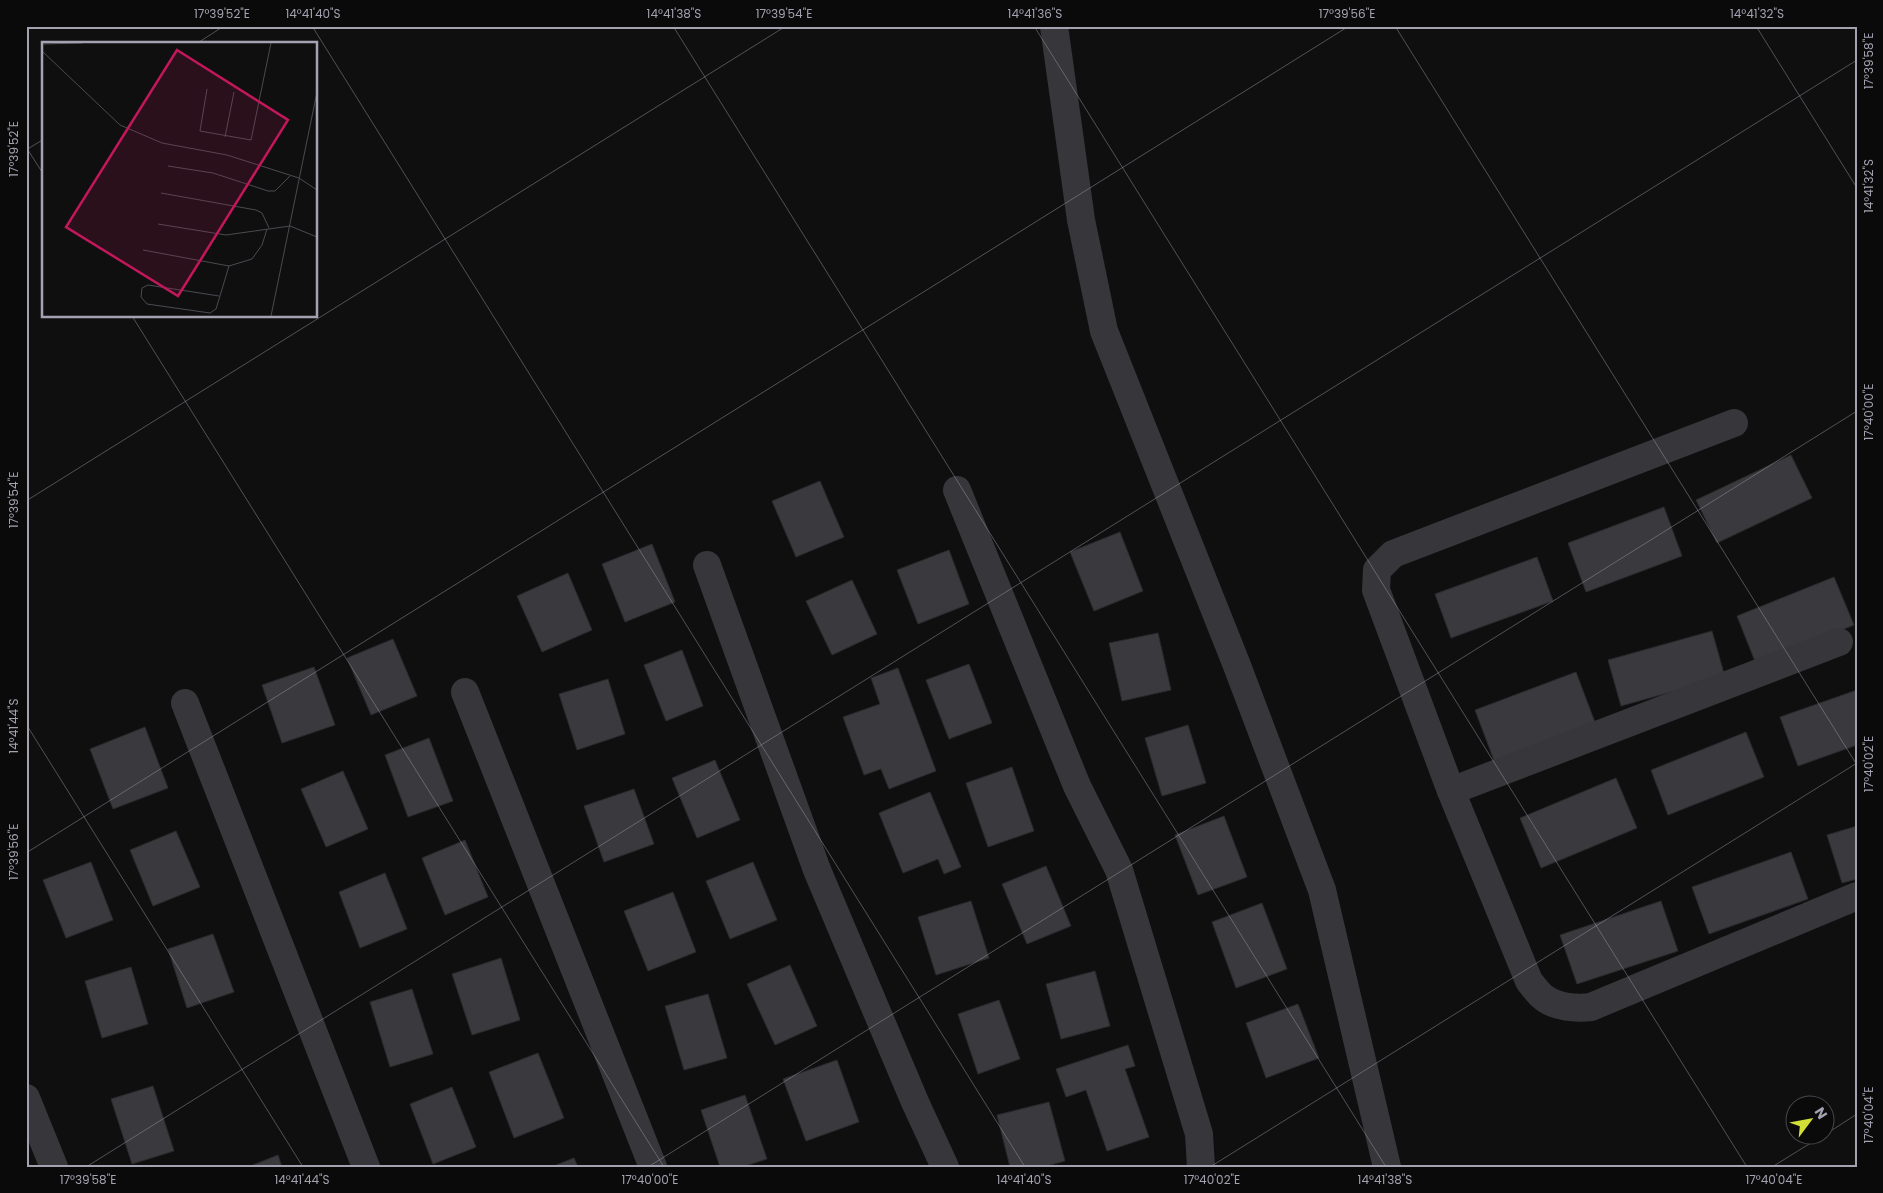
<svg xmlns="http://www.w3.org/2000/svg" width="1883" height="1193" font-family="Poppins,sans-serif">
<rect width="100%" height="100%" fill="#100f10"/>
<!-- building -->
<g fill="#3a393d" stroke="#2b292c">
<polygon points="1791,455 1812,498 1717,543 1696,500"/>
<polygon points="820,481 844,537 796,557 772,501"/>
<polygon points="1664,507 1682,556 1586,592 1568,543"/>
<polygon points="1120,532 1143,591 1094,611 1070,552"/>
<polygon points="652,544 675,602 625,622 602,564"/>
<polygon points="949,550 969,604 918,624 897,570"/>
<polygon points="1537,557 1553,601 1451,638 1435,594"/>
<polygon points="568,573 592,630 542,652 517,596"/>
<polygon points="1834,577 1854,625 1756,664 1737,616"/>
<polygon points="852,580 877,634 832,655 806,601"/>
<polygon points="1712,631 1725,677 1621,706 1608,660"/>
<polygon points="1158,633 1171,690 1122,701 1109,643"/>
<polygon points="393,639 417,696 371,715 347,658"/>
<polygon points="682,650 703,706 666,721 644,665"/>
<polygon points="969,664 992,723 949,739 926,680"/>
<polygon points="314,667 335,725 282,743 262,685"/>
<polygon points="898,668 936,771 889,789 881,769 864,775 843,717 880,704 871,678"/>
<polygon points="1576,672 1596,725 1495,763 1475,710"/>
<polygon points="608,679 625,734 577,750 559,694"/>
<polygon points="1857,690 1857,745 1798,766 1780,717"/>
<polygon points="1188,725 1206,783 1162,796 1145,738"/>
<polygon points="145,727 168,788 113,809 90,749"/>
<polygon points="1746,732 1764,777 1668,815 1651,770"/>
<polygon points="429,738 453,801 408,817 385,755"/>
<polygon points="715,760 740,820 697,838 672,778"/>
<polygon points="1012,767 1034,831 988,847 966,783"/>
<polygon points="343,771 368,829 326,847 301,789"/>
<polygon points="1616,778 1637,828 1541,868 1520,818"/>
<polygon points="634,789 654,844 604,862 584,806"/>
<polygon points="930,792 961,867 944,874 938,859 903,873 879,813"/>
<polygon points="1224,816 1247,877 1198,895 1175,835"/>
<polygon points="1857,826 1857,879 1842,883 1827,835"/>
<polygon points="176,831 200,887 153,906 130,850"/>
<polygon points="465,840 488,897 445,915 422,858"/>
<polygon points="1791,852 1808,899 1709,934 1692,887"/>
<polygon points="91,862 113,920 66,938 43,880"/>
<polygon points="753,862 777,920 730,939 706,881"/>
<polygon points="1046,866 1071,926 1027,944 1002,884"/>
<polygon points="385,873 407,929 360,948 339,892"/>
<polygon points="673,892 696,952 648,971 624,911"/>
<polygon points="971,901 989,958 936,975 918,917"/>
<polygon points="1661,901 1678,951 1577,984 1560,935"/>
<polygon points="1262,903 1287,969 1236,988 1212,922"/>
<polygon points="213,934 234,992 187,1008 168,949"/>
<polygon points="501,958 520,1020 472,1035 452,974"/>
<polygon points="790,965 817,1026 775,1045 747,984"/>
<polygon points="131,967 148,1024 102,1038 85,981"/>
<polygon points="1095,971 1110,1026 1061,1039 1046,984"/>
<polygon points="412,989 433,1054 390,1067 370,1002"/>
<polygon points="708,994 727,1058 684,1070 665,1006"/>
<polygon points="999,1000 1020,1059 978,1074 958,1014"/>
<polygon points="1298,1004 1319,1058 1266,1078 1246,1023"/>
<polygon points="1128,1045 1135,1066 1125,1069 1149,1137 1107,1151 1086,1090 1066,1097 1056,1069"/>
<polygon points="538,1053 564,1118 514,1138 489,1072"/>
<polygon points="837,1060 859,1122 806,1141 783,1079"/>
<polygon points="153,1086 174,1151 132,1164 111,1099"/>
<polygon points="452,1087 476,1147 433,1164 410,1104"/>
<polygon points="745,1095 767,1159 742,1167 720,1167 701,1110"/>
<polygon points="1049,1102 1065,1161 1043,1167 1010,1167 997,1115"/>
<polygon points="278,1155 282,1167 248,1167"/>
<polygon points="574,1158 578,1167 551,1167"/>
</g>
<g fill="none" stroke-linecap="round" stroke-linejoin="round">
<!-- minor -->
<g stroke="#37363a" stroke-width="28">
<polyline points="1054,26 1081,220 1104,331 1236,663 1322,890 1387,1167"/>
<path d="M 1734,423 L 1393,554 L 1377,570 L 1376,590 L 1451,791 L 1529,981 C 1533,986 1538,993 1543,997 C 1555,1007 1575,1009 1591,1007 L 1857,896"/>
<polyline points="957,490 1077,786 1119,870 1199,1134 1201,1167"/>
<polyline points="707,565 817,870 915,1102 945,1167"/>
<polyline points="465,692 653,1167"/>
<polyline points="185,703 366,1167"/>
<polyline points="1451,791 1839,642"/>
<polyline points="26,1098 54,1167"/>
</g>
</g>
<!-- ticks -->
<path fill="none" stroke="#a3a2b0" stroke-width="1" stroke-opacity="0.45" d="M 312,26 L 1025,1167M 673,26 L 1386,1167M 1034,26 L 1747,1167M 1395,26 L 1857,765M 1756,26 L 1857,188M 196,44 L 224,26M 26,147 L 44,175M 26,150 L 44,139M 132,316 L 664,1167M 26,501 L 786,26M 26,724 L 303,1167M 26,853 L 1349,26M 1826,1134 L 1857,1114M 86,1167 L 1857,60M 648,1167 L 1857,411M 1210,1167 L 1857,763M 1772,1167 L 1822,1136"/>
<!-- overview -->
<g transform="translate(42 42)">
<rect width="275" height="275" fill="#100f10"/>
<path fill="none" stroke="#4b4a50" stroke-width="1" d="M 0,2 L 40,1M 0,9 L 78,83 L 120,101 L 185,113 L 257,136 L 275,148M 165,47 L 158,89 L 209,98 L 229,1M 183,95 L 192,50M 126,124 L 171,131 L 226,149 L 233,149 L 248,134M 119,151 L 214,168 L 220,171 L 227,186M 116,182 L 184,193 L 248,184 L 275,195M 101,208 L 187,224 L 210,217 L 220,203 L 225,187M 177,254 L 106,243 L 100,246 L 99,255 L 105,262 L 168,271 L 174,267 L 187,224M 229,274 L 275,50"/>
<path fill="#c2185b" fill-opacity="0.15" stroke="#c2185b" stroke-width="2.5" d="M 135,8 L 246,78 L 136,254 L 24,185 Z"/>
<rect width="275" height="275" fill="none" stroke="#a3a2b0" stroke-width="2.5"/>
</g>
<!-- border -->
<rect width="1883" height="1193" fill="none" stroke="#0b0a0b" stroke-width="55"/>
<!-- north arrow -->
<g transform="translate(1810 1120) rotate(58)"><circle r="24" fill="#0b0a0b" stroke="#48474d"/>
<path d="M0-4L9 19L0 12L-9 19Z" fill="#d0e037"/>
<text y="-8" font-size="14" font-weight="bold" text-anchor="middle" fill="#a3a2b0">N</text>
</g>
<rect x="28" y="28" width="1828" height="1138" fill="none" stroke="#a3a2b0" stroke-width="2"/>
<g font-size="12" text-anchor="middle" fill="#a3a2b0">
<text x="222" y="18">17°39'52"E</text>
<text x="313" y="18">14°41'40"S</text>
<text x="674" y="18">14°41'38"S</text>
<text x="784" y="18">17°39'54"E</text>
<text x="1035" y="18">14°41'36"S</text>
<text x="1347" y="18">17°39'56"E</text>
<text x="1757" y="18">14°41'32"S</text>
<text transform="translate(1869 61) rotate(-90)" y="4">17°39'58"E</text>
<text transform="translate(14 149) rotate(-90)" y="4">17°39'52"E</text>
<text transform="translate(1869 186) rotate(-90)" y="4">14°41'32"S</text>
<text transform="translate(1869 412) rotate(-90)" y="4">17°40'00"E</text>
<text transform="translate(14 500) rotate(-90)" y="4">17°39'54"E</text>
<text transform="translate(14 726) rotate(-90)" y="4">14°41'44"S</text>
<text transform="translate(1869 764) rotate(-90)" y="4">17°40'02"E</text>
<text transform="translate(14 852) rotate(-90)" y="4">17°39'56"E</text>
<text transform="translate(1869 1115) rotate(-90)" y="4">17°40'04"E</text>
<text x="88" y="1184">17°39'58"E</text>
<text x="302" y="1184">14°41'44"S</text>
<text x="650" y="1184">17°40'00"E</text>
<text x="1024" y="1184">14°41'40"S</text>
<text x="1212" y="1184">17°40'02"E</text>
<text x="1385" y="1184">14°41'38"S</text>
<text x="1774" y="1184">17°40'04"E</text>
</g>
</svg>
